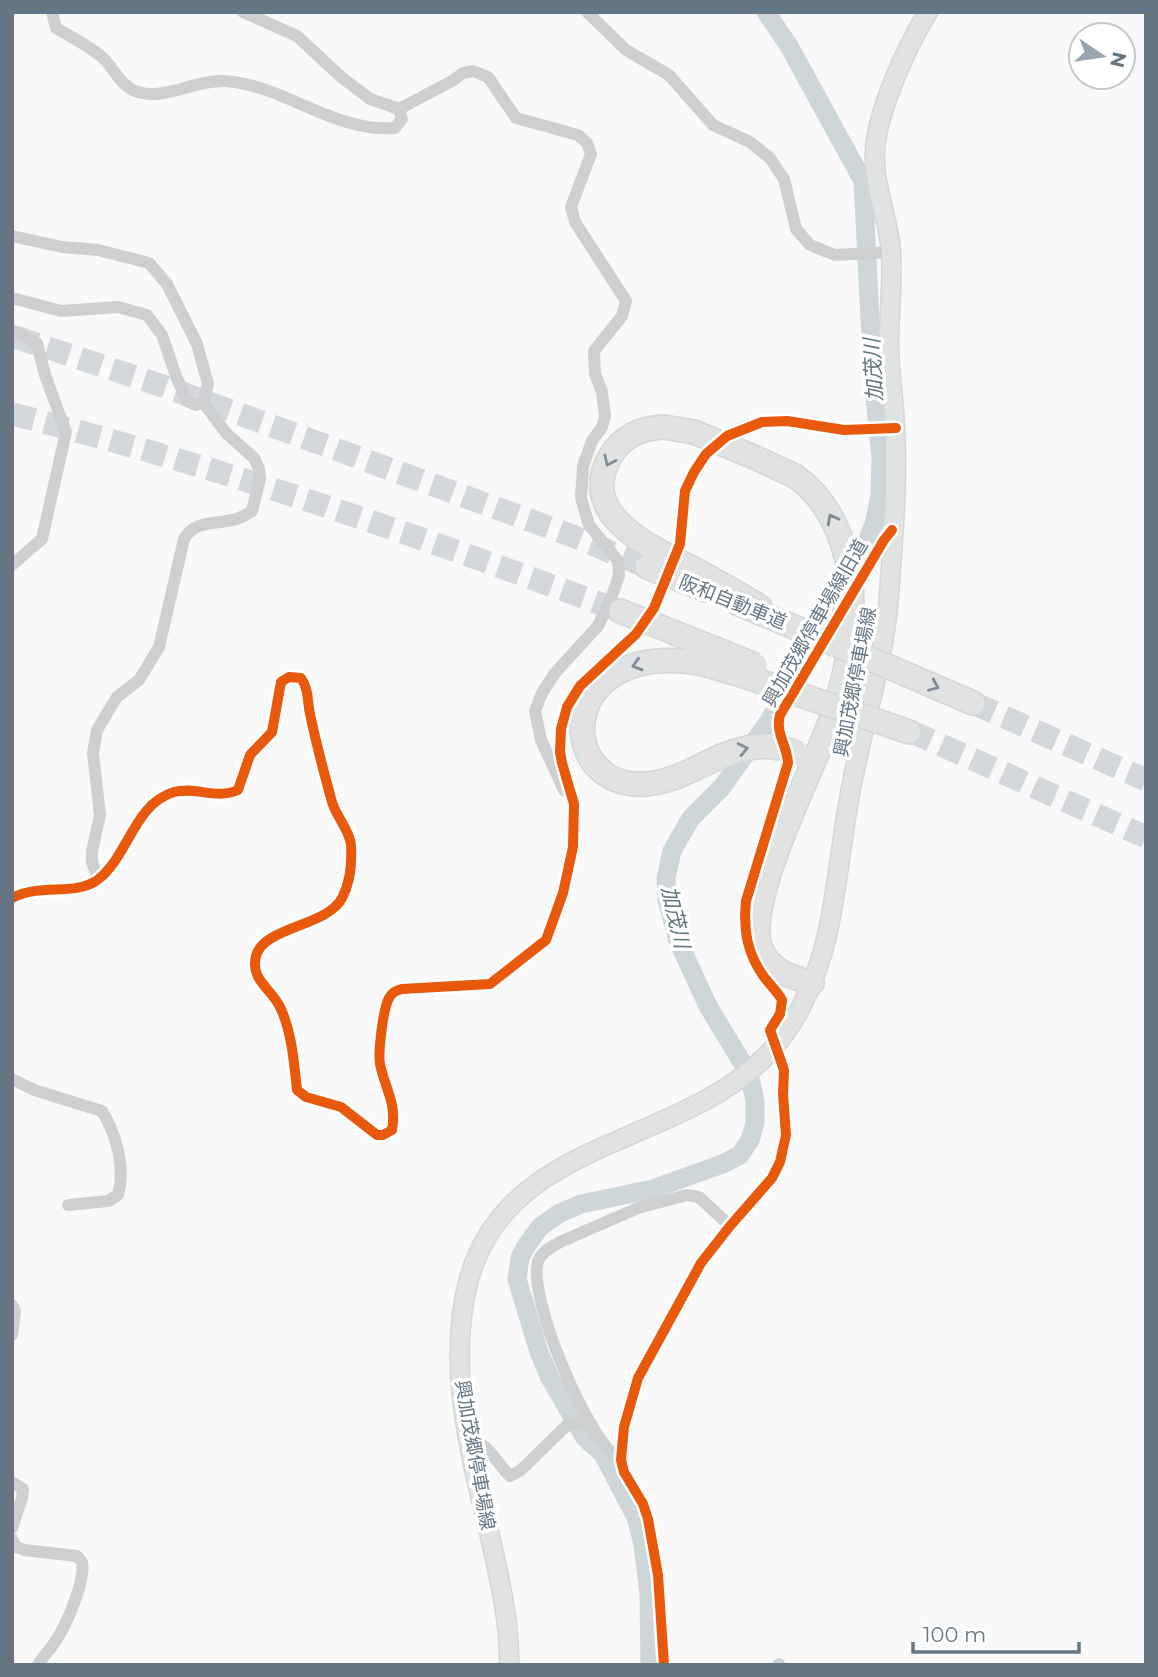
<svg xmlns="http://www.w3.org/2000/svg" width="1158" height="1677" font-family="Montserrat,'Noto Sans JP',sans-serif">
<rect width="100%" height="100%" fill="#f9f9f9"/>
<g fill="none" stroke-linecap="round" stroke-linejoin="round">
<!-- river -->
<polyline stroke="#ced6d9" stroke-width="19" points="650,1665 649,1595 643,1544 636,1517 603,1454 585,1438 550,1378 539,1352 517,1279 520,1258 526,1246 540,1227 558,1214 581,1204 653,1189 725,1163 740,1155 750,1140 755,1123 755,1101 749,1074 708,1006 678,941 667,900 666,878 672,851 691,818 722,787 769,721 815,641 860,559 874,524 880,496 881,458 873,377 863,181 789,46 766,12"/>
<!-- motorway-tunnel -->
<g stroke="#d4d8dc" stroke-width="23" stroke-dasharray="23 11" stroke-linecap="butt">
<polyline points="15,337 163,386 570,535 647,567"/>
<path d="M 12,414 C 219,466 420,536 620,611"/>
<polyline points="973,703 1146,780"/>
<polyline points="910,731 1146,837"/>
</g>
<!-- secondary casing -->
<g stroke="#d5d6d7" stroke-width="21">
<path id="secondary" d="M 509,1665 C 510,1621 499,1578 490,1536 C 470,1454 446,1363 469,1279 C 508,1139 675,1147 765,1057 C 802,1020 822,966 831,916 C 840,867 844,817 855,769 C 867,711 885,654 889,595 C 893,540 898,483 895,428 C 894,400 889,372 889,344 C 889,313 893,282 891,251 C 888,214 870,179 876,141 C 881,104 908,44 928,12"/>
</g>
<!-- motorway casing -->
<g stroke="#d5d6d6" stroke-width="26">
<g id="motorway">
<path d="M 663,427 C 641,428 621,437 610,457 C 577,515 650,547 690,567 C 714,580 737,592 760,607"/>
<polyline points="754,457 795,476"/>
<polyline points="647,567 706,590"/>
<polyline points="620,611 713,648"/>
<polyline points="894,669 973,703"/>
<polyline points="886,724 909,732"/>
<path d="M 692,770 C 555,839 533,632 704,664"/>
<path d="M 812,983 C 791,977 770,971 761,949 C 743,903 813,770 830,722 C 841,693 848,664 851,633"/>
</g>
</g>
<!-- minor -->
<g stroke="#cecfd0" stroke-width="12">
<path d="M 52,12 L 56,28 C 72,38 92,47 105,60 C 115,71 121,85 135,91 C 164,102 195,79 225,81 C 284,85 335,133 395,128 L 402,119 L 399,109"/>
<polyline points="243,12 297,36 340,76 370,99 399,109 452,81 463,73 473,71 488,77 516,118 578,135 587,143 591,154 571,207 575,222 626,301 622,316 594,351 595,374 602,392 605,416 602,427 592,441 583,466 581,498 589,525 618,561 619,576 610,601 598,626 555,673 542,693 535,711 541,740 564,790"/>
<polyline points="587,12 626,50 669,75 713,125 750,142 770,158 784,179 796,229 810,245 835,255 891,252"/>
<polyline points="12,236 62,247 98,250 149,263 167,284 197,344 208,384 203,402"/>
<polyline points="12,298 61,311 118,307 147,315 162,335 176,376 187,401 196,405 203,402"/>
<polyline points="12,330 37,343 45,375 66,432 42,539 12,565"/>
<path d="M 680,544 C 683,526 680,508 686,490 C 697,453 734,422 773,421 C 796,420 819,427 842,429 C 860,432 878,428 896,428"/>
<polyline points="654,608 662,588"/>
<path d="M 98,879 L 92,862 L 92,851 L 100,815 L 93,753 L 97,730 L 117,697 L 139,680 L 159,647 L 184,539 C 195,519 218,525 236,519 C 241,518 247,514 252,511 L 260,479 L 259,469 L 254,458 L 226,433 L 203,402"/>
<path d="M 12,898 C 41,883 72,896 96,881 C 128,859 133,804 174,792 C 196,786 215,800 238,790 L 250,755 L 272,732 L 281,682 L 289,677 L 301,678 C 309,690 307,700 310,714 C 316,743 324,773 332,802 C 336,816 350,831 351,845 C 352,862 350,883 342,898 C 328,926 263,927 256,956 C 250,980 271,988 280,1007 C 292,1032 294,1063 297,1090 L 306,1097 L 341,1107 L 377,1135 L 383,1135 L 392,1130 C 397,1103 385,1089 380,1064 C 378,1052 383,1009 389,998 C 392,992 396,991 402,989 L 490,984 L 546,940 L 563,893 L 573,847 L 574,804 L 562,763 L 560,752 L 564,719 L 572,697 L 580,686 L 636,634"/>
<path d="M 12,1079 L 34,1090 L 102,1111 C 116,1134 126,1168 118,1195 L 108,1201 L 68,1205"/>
<polyline points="12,1305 15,1311 12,1335"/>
<path d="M 469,1440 C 488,1441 497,1464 510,1476 L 521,1470 L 567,1425 L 572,1423 L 591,1425"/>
<path d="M 621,1460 C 589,1445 524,1291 539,1259 C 543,1251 553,1246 560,1242 L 638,1208 L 687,1195 L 699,1197 L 730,1226"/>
<polyline points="12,1482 23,1489 22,1498 12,1528"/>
<path d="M 12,1539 L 16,1547 L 24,1550 L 77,1556 L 82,1562 C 86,1580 66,1626 55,1642 C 50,1650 43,1656 38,1665"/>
<path d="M 664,1665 L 658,1575 L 648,1519 L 643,1504 L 624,1472 L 621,1460 L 624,1427 L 638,1378 L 701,1263 L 730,1226 L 772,1178 L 780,1162 L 786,1135 L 783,1094 L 784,1070 L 770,1030 L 780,1014 L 782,1000 C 777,991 770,985 764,977 C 747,953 743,930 746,901 L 788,763 C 787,745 775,733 780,715 L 884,540 L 892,530"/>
<polyline points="778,1665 779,1664"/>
</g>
<!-- secondary -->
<use href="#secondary" stroke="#e1e2e2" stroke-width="18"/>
<!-- motorway -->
<use href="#motorway" stroke="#e1e2e2" stroke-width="23"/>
<!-- motorway-bridge casing -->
<g stroke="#d5d6d6" stroke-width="26" stroke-linecap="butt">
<g id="motorway-bridge">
<polyline points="663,427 694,432 754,457"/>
<path d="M 795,476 C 844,511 856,576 851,633"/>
<polyline points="734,602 894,669"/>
<polyline points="713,648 755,665"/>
<polyline points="704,664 744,676 886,724"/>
<path d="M 692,770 C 727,753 759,736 798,754"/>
</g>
</g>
<!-- motorway-bridge -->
<use href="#motorway-bridge" stroke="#e1e2e2" stroke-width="23"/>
<!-- cycleway casing -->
<g stroke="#fff" stroke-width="15">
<g id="cycleway">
<path d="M 12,898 C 41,883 72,896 96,881 C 128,859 133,804 174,792 C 196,786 215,800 238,790 L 250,755 L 272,732 L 281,682 L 289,677 L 301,678 C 309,690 307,700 310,714 C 316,743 324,773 332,802 C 336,816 350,831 351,845 C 352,862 350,883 342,898 C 328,926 263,927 256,956 C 250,980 271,988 280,1007 C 292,1032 294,1063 297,1090 L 306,1097 L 341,1107 L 377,1135 L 383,1135 L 392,1130 C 397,1103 385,1089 380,1064 C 378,1052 383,1009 389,998 C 392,992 396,991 402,989 L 490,984 L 546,940 L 563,893 L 573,847 L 574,804 L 562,763 L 560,752 L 561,729 L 567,707 L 580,686 L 636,634 L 654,608 L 680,544 L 685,491 L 694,472 L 706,454 L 727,436 L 762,422 L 787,421 L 844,430 L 896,428"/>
<path d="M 664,1665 L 658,1575 L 648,1519 L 643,1504 L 624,1472 L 621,1460 L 624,1427 L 638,1378 L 701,1263 L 730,1226 L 772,1178 L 780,1162 L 786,1135 L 783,1094 L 784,1070 L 770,1030 L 780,1014 L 782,1000 C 777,991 770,985 764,977 C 747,953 743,930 746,901 L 788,763 C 787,745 775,733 780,715 L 884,540 L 892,530"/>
</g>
</g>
<!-- cycleway -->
<use href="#cycleway" stroke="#e8590c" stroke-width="10"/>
</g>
<!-- one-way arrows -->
<defs><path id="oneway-chevron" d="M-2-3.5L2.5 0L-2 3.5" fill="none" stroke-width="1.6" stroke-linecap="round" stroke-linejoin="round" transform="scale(1.75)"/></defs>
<g stroke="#7e8c96">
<use href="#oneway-chevron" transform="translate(609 461) rotate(115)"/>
<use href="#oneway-chevron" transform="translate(832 519) rotate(-118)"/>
<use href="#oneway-chevron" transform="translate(637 665) rotate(164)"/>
<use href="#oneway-chevron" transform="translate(934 686) rotate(23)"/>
<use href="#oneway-chevron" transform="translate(743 749) rotate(-13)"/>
</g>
<g text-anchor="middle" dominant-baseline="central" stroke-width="7" stroke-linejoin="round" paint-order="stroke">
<!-- street labels -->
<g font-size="19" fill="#657683" stroke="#fff">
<text transform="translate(733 602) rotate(22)">阪和自動車道</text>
<text transform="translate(815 623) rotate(-60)">興加茂郷停車場線旧道</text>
<text transform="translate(855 682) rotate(-79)">興加茂郷停車場線</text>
<text transform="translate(475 1455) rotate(80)">興加茂郷停車場線</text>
</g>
<!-- water labels -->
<g font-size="21" font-style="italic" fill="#60757c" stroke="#fff">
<text transform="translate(873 370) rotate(-93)">加茂川</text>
<text transform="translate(676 917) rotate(77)">加茂川</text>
</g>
</g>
<!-- border -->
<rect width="1158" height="1677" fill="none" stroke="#657683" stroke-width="28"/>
<!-- north arrow -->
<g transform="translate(1102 56) rotate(103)"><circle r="33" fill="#ffffff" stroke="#c1c8cd" stroke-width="2"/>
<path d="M0-5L12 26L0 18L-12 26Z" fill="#99a4ac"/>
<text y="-10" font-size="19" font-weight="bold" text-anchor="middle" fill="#657683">N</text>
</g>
<!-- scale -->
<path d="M913 1642v10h166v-10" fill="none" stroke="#657683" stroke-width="3.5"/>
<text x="923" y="1642" font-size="21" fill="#657683" stroke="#ffffff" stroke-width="5" paint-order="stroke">100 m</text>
</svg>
